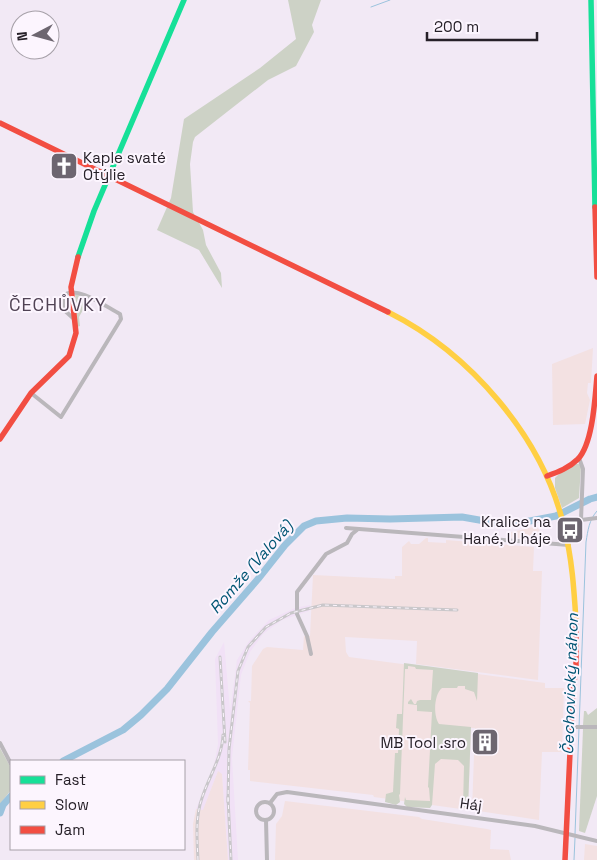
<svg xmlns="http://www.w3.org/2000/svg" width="597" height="860" font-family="'Space Grotesk',sans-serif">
<rect width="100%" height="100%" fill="#f2e9f5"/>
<!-- built -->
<polygon fill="#f1e1f6" points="310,605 309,611 282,620 263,634 250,652 241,675 232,758 238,860 228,860 222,774 218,771 203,811 196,809 214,765 218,744 215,659 224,642 230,711 237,660 249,641 269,620 295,608"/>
<!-- industrial -->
<g fill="#f3e1e2">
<polygon points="593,348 591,383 588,383 587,393 590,400 585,424 553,425 552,364"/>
<polygon points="537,526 541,533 538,539 507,538 508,533"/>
<polygon points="426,538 428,538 428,542 446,543 446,540 534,547 533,571 542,571 538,680 416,664 417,641 345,637 346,652 349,657 545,683 545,688 564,688 562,752 542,752 539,820 472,810 475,728 471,728 468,810 374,797 373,795 250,781 250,770 248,770 250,703 248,701 251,701 252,666 263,649 267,647 303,650 304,636 310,636 313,575 395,579 395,576 402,576 402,547 409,541 411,544 419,544"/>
<polygon points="218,771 222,774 228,860 194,860 193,824 196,809 203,810"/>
<polygon points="285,801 419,817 422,819 487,829 491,830 490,849 509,850 511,860 275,860 276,824 282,816"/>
<polygon points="585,844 597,846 597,860 584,860"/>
</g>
<!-- green -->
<g fill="#cdd2c6">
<polygon points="288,0 321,0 312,25 314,32 296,66 268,80 195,137 193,142 190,164 193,212 203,230 206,245 221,273 222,288 199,250 157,230 171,198 184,119 260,68 296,39"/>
<polygon points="75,293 91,300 88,301 79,317 80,326 77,327"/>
<polygon points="576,464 579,464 581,467 579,498 562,508 555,488 555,478 561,472"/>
<path d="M 404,663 L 478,673 L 477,701 L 474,692 L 465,689 L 465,686 L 458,686 L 457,688 L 442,688 C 434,694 433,716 439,724 L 471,727 L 468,808 L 463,807 L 464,766 L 458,760 L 441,759 L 435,764 L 432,805 L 430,808 L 407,807 L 404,804 L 405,797 L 406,800 L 430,801 L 429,788 L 428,787 L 432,712 L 417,711 L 417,705 L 408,704 L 408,702 L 411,699 L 414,704 L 416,704 L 417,701 L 420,700 L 431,700 L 433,670 L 416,669 L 415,667 L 408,666 L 408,669 L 405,669 L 400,794 L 399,795 L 400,802 L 396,805 L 385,802 L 386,794 L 393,792 L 395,753 L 398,753 L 399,729 L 396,728 L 397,714 L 402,714 Z"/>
<polygon points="597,708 597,725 583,725 584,711 586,711 588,715"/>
<polygon points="583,729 597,729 597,796 585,833 579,831"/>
<polygon points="0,748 11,768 11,790 0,804"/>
</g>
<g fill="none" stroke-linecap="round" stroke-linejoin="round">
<!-- stream -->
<g stroke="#9bc3dd" stroke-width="1">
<polyline points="371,7 390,0"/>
<path d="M 575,834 L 586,542 C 588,530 589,520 597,511"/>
<polyline points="574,860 575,838"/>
</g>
<!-- river -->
<g stroke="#9bc3dd" stroke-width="7">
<polyline points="63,761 123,730 141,715 167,689 212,632 258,579 285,545 304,526 316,521 347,518 390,519 462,517 502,524 514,524 556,516 590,499 597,497"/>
<polyline points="0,813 3,805 11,796"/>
</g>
<!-- street -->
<g stroke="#bab7bb" stroke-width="4">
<path d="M 31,393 L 61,417 L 118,324 L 121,319 L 120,314 C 106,307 77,284 63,296 L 63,309 L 74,319"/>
<polyline points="579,458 583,469 581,520 597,518"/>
<polyline points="346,528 569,545"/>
<polyline points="311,654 307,636 297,614 297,592 326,554 347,543 352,534 357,530"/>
<polyline points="572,727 597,727"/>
<polyline points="0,743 11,764"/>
<circle cx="265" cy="811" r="9"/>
<polyline points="270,803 277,794 287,792 535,826 597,841"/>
<polyline points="266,820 267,860"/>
</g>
<!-- fast -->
<g stroke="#16e098" stroke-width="5.5">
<polyline points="591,0 595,207"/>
<polyline points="78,257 94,211 184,0"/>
</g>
<!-- slow -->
<path stroke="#ffcf43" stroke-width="5.5" d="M 388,312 C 470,353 543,437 564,527 C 572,558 574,589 576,621"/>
<!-- jam -->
<g stroke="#f24e42" stroke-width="5.5">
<polyline points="0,123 388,312"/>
<polyline points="595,207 597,277"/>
<polyline points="0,439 31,393 69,356 76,333 71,287 78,257"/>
<path d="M 547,476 C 558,472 569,468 578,459 C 593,443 595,398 597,376"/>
<polyline points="573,691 576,666 576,621"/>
<polyline points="565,860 573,688"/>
</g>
<!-- rail casing -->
<g stroke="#c9c7ca" stroke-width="3">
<g id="rail">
<polyline points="220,657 225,742"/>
<polyline points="228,797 231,860"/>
<polyline points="228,802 229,749 238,671 248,647 266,627 291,613 323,605 457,610"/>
<path d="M 198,860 C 197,839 195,818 202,798 C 209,776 222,758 223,735"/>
</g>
</g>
<!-- rail -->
<use href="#rail" stroke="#fcf5fe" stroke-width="1" stroke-dasharray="4" stroke-linecap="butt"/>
</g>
<!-- icons -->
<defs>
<g id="church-square" transform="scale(1.4375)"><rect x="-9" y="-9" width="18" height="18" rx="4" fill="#6d6670" stroke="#fcf5fe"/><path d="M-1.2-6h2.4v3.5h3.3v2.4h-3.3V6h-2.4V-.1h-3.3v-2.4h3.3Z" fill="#fff"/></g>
<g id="bus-square" transform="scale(1.4375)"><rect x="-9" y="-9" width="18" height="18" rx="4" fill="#6d6670" stroke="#fcf5fe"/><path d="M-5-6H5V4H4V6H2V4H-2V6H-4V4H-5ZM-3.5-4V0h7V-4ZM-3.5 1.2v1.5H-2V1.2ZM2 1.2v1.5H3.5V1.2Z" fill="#fff"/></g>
<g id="building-square" transform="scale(1.4375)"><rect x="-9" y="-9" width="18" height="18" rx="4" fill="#6d6670" stroke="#fcf5fe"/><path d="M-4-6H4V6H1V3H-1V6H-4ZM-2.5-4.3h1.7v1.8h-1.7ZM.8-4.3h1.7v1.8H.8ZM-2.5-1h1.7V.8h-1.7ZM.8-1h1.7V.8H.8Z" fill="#fff"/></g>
</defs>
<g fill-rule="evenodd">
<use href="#church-square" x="64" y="166"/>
<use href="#bus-square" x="570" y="530"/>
<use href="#building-square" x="485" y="742"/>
</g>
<g text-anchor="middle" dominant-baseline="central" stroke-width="4" stroke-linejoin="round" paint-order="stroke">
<!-- poi labels -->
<g font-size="15" fill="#262028" stroke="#fcf5fe" text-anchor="end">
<text x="83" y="157" text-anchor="start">Kaple svaté<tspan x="83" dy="17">Otýlie</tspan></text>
<text x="551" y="521">Kralice na<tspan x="551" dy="17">Hané, U háje</tspan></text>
<text x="466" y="742">MB Tool .sro</text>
</g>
<!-- street labels -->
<g font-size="15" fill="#262028" stroke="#fcf5fe">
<text transform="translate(471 804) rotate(8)">Háj</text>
</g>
<!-- water labels -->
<g font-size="16" font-style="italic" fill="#005574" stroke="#fcf5fe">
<text transform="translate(251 567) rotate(-49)">Romže (Valová)</text>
<text transform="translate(570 684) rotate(-88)">Čechovický náhon</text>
</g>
<!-- quarter labels -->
<g font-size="18" letter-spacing="1" fill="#504254" stroke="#fcf5fe">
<text x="58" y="304">ČECHŮVKY</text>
</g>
</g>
<!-- legend -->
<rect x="10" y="760" width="175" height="90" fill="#fcf5fe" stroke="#a6a0a8"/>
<rect x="20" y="776" width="25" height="8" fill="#16e098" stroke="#a6a0a8"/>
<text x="55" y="785" font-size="15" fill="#262028">Fast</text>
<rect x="20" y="801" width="25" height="8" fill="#ffcf43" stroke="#a6a0a8"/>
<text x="55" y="810" font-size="15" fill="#262028">Slow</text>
<rect x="20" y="826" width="25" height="8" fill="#f24e42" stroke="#a6a0a8"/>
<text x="55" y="835" font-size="15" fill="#262028">Jam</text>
<!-- north arrow -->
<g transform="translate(35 35) rotate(264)"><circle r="24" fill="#fcf5fe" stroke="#a6a0a8"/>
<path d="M0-4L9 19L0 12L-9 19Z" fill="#6d6670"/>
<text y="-8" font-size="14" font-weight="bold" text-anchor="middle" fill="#262028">N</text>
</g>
<!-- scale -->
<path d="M427 32v8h110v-8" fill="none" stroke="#262028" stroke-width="2.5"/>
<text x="434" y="32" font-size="15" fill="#262028" stroke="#fcf5fe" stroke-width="4" paint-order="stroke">200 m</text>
</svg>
